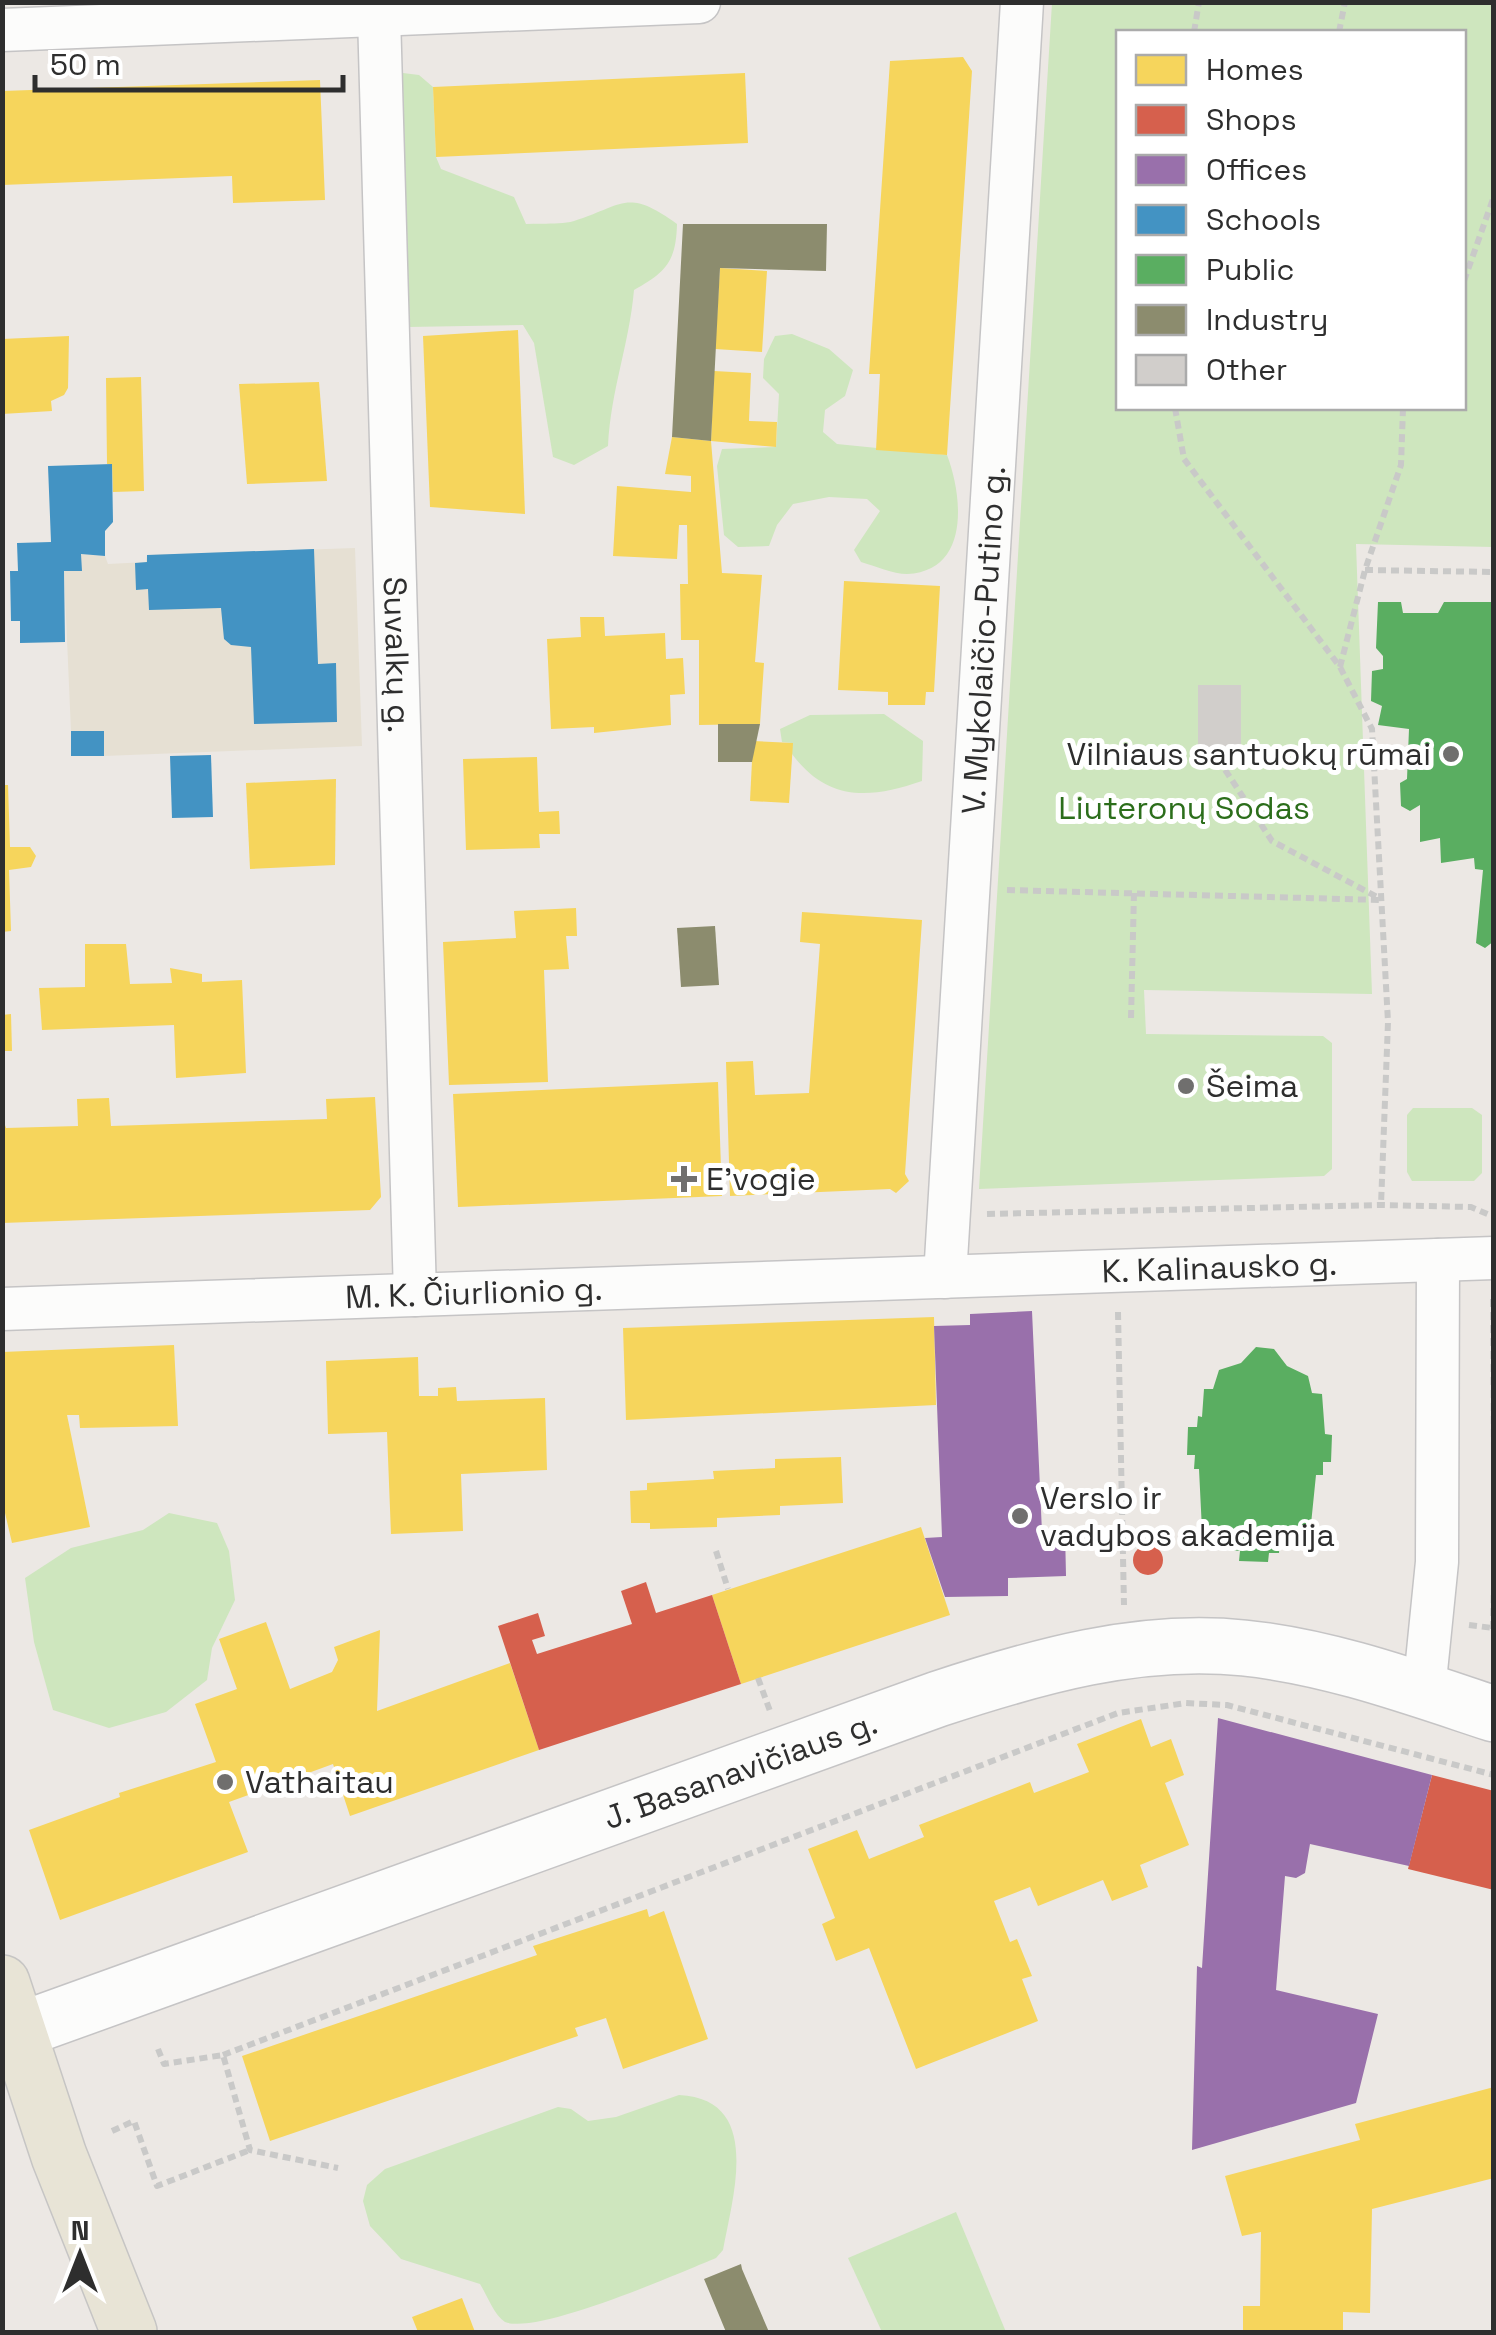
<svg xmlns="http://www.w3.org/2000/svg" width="1496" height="2335" font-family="'Space Grotesk',sans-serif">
<rect width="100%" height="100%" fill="#ece8e4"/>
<!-- education -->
<polygon fill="#e6e0d3" points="355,548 362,746 104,756 104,731 71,731 64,571 81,570 81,554 105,556 108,564 146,562 147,555"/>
<!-- green -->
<g fill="#cee6be" fill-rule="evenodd">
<path d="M 1052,3 L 1493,3 L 1493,547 L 1356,544 L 1372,994 L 1144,990 L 1146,1034 L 1323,1036 L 1332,1043 L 1332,1169 L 1324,1176 L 979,1189 ZM 1118,32 L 1464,32 L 1464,408 L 1118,408 Z"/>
<path d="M 403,73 L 419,75 L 433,87 L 436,157 L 441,169 L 514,197 L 526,224 C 541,223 560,225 574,221 C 623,206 626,187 677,224 C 676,262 666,272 634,290 C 629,346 611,389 608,446 L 574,465 L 553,457 L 534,343 L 523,325 L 408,327 L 393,90 Z"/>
<path d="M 792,334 L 829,349 L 853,370 L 845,396 L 825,410 L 823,432 L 837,444 L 947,455 C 963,497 970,571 907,574 C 893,574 875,566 861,562 L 854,550 L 880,511 L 867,499 L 829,497 L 793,504 L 777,525 L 769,546 L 738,547 L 724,535 L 717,466 L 722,449 L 776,447 L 779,394 L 763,378 L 764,359 L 775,336 Z"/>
<path d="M 884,714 L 923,741 L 922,781 C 870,799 828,802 792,754 L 792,743 L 782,742 L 780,729 L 810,715 Z"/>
<polygon points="1413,1108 1472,1108 1482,1115 1482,1173 1474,1181 1412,1181 1407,1172 1407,1115"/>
<polygon points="169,1513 217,1523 229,1551 235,1600 212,1648 207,1680 166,1712 109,1728 53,1710 34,1642 25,1578 71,1548 143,1530"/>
<path d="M 679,2095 C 763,2099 733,2195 723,2250 L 716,2258 C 677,2274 538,2335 505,2322 C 494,2315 487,2295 480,2284 L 401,2259 L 370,2226 L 363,2201 L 367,2185 L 385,2169 L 558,2107 L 571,2109 L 588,2121 L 616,2117 Z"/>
<polygon points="956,2212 1006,2332 882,2332 848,2258"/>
</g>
<!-- homes -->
<g fill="#f6d55c">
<polygon points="963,57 972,71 947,455 876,450 880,374 869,374 890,61"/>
<polygon points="745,73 748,143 436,157 433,87"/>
<polygon points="320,80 325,200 233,203 232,176 2,185 2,91"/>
<polygon points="720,268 767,271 762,352 715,349"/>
<polygon points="518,330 525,514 430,507 423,336"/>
<polygon points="69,336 68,388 64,395 51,401 52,411 2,414 2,339"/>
<polygon points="714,371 751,373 749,421 777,422 776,447 711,441 722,573 762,575 755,662 764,663 760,724 699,725 699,640 681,640 680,584 688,584 687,525 679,525 677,559 613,556 617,486 691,492 691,476 665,474 672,437 711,441"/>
<polygon points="141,377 144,491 113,492 112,464 107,464 106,378"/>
<polygon points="319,382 327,481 247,484 239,384"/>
<polygon points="844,581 940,586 934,692 926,692 925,705 888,705 888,692 838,690"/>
<polygon points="580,617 604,617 605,636 665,633 666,659 683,658 685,694 670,695 671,725 594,733 594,727 551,729 547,639 581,637"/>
<polygon points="753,741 793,743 789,803 750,801"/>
<polygon points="537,757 539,812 559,811 560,834 539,834 540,848 466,850 463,759"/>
<polygon points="336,779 335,865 250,869 246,783"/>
<polygon points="2,785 8,785 10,847 30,847 36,856 31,867 9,870 11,931 2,932"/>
<polygon points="576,908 577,936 566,936 569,969 544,970 548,1082 449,1085 443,942 516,938 514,911"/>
<polygon points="802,912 922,920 905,1174 909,1181 896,1193 890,1189 730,1196 726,1062 753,1061 755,1095 809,1093 820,944 800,942"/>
<polygon points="85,944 126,944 130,984 172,983 170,968 202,974 202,982 242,980 246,1073 176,1078 174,1025 42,1030 39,988 85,987"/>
<polygon points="11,1014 12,1051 2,1051 2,1015"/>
<polygon points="718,1082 722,1196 458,1207 453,1094"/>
<polygon points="375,1097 381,1197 370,1210 2,1223 2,1116 6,1128 78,1126 77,1099 109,1098 111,1126 327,1119 326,1099"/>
<polygon points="934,1317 936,1405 626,1420 623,1328"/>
<polygon points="174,1345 178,1426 80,1428 79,1415 67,1415 90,1527 12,1543 2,1500 2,1352"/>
<polygon points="418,1357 419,1396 438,1396 438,1388 456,1387 457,1401 545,1398 547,1470 461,1474 463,1531 391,1534 387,1432 328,1434 326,1361"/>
<polygon points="841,1457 843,1503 780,1506 780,1515 717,1518 717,1527 650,1529 650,1523 631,1523 630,1491 647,1490 647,1483 714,1479 713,1471 775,1468 775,1459"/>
<polygon points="921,1527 950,1615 741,1684 712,1595"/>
<polygon points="266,1622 290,1689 332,1672 338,1660 334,1647 380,1630 377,1711 510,1663 539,1750 350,1816 333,1764 229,1802 248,1852 60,1920 29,1830 120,1797 119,1793 216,1762 195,1704 237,1689 219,1639"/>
<polygon points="1141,1719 1151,1747 1171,1739 1184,1775 1165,1783 1189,1845 1140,1865 1148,1887 1112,1901 1103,1880 1038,1906 1030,1887 994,1901 1010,1942 1017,1939 1032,1976 1022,1979 1038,2021 916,2069 869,1948 836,1961 822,1924 835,1918 808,1849 857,1830 869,1859 924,1837 919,1825 1030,1782 1034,1793 1089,1772 1077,1744"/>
<polygon points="647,1909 649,1917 664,1911 708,2039 623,2069 606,2018 575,2028 578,2036 270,2141 242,2056 537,1955 533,1946"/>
<polygon points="1494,2087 1494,2178 1372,2209 1370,2313 1343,2312 1343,2332 1243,2332 1243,2306 1260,2306 1261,2232 1242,2236 1225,2176 1360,2140 1355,2124"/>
<polygon points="462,2298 475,2332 418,2332 412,2317"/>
</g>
<!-- shops -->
<g fill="#d6604d">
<circle cx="1148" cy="1560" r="15"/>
<polygon points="646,1582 656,1613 712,1595 741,1684 539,1750 498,1626 538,1613 545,1636 532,1640 537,1654 632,1624 621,1591"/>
<polygon points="1432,1775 1494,1791 1494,1890 1408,1869"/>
</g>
<!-- offices -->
<g fill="#9970ab">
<polygon points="1032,1311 1042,1532 1065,1531 1066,1576 1008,1578 1008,1596 945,1597 925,1538 942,1537 934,1326 970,1325 970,1314"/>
<polygon points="1218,1718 1432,1775 1409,1866 1310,1844 1305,1873 1296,1878 1285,1876 1276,1990 1378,2014 1356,2103 1192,2150 1197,1966 1202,1968"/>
</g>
<!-- schools -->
<g fill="#4393c3">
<polygon points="112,464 113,522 105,531 105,556 81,554 82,571 64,571 65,642 20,643 20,621 11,621 10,571 18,571 17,543 51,542 48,466"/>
<polygon points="314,549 318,664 336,663 337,722 254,724 251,647 231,645 224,639 221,608 149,610 148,589 136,590 135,563 147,562 147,555"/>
<rect x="71" y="731" width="33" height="25"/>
<polygon points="211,755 213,817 172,818 170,756"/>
</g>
<!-- public -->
<g fill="#5aae61">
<polygon points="1378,602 1401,602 1403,613 1438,613 1444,602 1494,602 1494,941 1485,948 1476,943 1483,870 1475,869 1474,858 1441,863 1440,838 1420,842 1420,805 1410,811 1401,806 1400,783 1407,779 1409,729 1378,725 1382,706 1371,701 1372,671 1383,669 1383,656 1376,648"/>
<polygon points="1256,1347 1274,1349 1287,1366 1308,1376 1312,1393 1322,1394 1325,1434 1332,1435 1331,1462 1323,1462 1323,1475 1316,1475 1310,1534 1280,1533 1279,1553 1269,1553 1268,1562 1239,1561 1240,1551 1231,1550 1232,1532 1202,1530 1199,1469 1194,1469 1195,1455 1187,1455 1188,1427 1197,1427 1198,1416 1202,1417 1204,1389 1213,1389 1219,1370 1241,1363"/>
</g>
<!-- industry -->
<g fill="#8c8c6e">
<polygon points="683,224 827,224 826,271 720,268 711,441 672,437"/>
<polygon points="718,724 760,724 752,762 718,762"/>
<polygon points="715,926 719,985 681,987 677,928"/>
<polygon points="741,2264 742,2269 769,2332 726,2332 704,2279"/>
</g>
<!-- building -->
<rect fill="#d1cecb" x="1198" y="685" width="43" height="65"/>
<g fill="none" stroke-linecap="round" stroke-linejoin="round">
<!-- minor casing -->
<g stroke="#c5c4c5" stroke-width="45">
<g id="minor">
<path id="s1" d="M 379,15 L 415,1295"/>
<polyline points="2,30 699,2"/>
<path id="s2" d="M 945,1277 L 1022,2"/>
<path id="s3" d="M 2,1309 L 1494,1258"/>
<polyline points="1424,1691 1437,1562 1438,1260"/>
</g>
</g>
<!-- secondary casing -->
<g stroke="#c5c4c5" stroke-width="58">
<g id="secondary">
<path id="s4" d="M 18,2031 L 938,1699 C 1035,1667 1139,1637 1244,1648 C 1330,1657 1412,1687 1494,1714"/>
</g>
</g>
<!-- primary casing -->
<g stroke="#c6c5c4" stroke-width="58">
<polyline id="primary" points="2,1983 59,2156 129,2332"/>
</g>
<!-- path -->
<g stroke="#c9c9c8" stroke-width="6" stroke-dasharray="8 5" stroke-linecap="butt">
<polyline points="1194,32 1199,2"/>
<polyline points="1339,32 1345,2"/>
<polyline points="1464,281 1494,196"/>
<polyline points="1175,408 1184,459 1340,667 1372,729 1388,1022 1381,1205"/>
<polyline points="1365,570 1494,572"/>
<polyline points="1340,667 1365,570 1401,465 1403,408"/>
<polyline points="1218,759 1272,841 1379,898"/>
<polyline points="1007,890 1381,900"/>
<polyline points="1131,1018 1134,893"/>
<polyline points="987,1214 1381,1205 1471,1207 1492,1216"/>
<polyline points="1493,1299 1494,1452"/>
<polyline points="1118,1312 1124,1605"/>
<polyline points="716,1551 728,1589"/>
<polyline points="1469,1625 1493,1628"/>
<polyline points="1493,1629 1494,1586"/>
<polyline points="758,1678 770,1711"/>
<polyline points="158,2049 164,2064 223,2055 250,2150 338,2168"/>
<polyline points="223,2055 1118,1713 1186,1703 1227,1705 1494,1775"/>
<polyline points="112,2131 134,2121 157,2186 250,2150"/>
</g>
<!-- minor -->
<use href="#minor" stroke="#fcfcfb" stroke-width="42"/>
<!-- secondary -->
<use href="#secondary" stroke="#fcfcfb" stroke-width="55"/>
<!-- primary -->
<use href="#primary" stroke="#e8e4d6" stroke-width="55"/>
</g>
<!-- markers -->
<g fill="#706f6e" stroke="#fff" stroke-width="4">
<circle cx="1451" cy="754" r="10"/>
<circle cx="1186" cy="1086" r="10"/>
<path d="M679 1164h10v10h10v10h-10v10h-10v-10h-10v-10h10z"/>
<circle cx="1020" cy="1516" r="10"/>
<circle cx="225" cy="1782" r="10"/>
</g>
<g text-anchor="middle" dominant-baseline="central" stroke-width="10" stroke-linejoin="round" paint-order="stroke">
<!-- street labels -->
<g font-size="32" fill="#2e2e2e" stroke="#fff">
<text stroke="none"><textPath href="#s2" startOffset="638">V. Mykolaičio-Putino g.</textPath></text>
<text stroke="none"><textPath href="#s1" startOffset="640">Suvalkų g.</textPath></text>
<text stroke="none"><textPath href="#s3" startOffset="1218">K. Kalinausko g.</textPath></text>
<text stroke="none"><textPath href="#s3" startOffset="472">M. K. Čiurlionio g.</textPath></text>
<text stroke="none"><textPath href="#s4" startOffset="768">J. Basanavičiaus g.</textPath></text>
</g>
<!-- poi labels -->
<g font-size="32" fill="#2e2e2e" stroke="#fff" text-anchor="start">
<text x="1431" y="754" text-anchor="end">Vilniaus santuokų rūmai</text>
<text x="1206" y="1086">Šeima</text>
<text x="706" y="1179">E’vogie</text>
<text x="1040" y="1498">Verslo ir<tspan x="1040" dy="37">vadybos akademija</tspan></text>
<text x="245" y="1782">Vathaitau</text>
</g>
<!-- park labels -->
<g font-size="32" fill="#2c6e1b" stroke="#fff">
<text x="1184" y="808">Liuteronų Sodas</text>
</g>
</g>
<!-- border -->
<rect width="1496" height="2335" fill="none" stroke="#2e2e2e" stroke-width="10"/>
<!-- legend -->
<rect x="1116" y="30" width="350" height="380" fill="#ffffff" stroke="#ababab" stroke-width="2.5"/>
<rect x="1136" y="55" width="50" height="30" fill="#f6d55c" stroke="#ababab" stroke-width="2.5"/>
<text x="1206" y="80" font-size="30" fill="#2e2e2e">Homes</text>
<rect x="1136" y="105" width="50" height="30" fill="#d6604d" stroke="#ababab" stroke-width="2.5"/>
<text x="1206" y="130" font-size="30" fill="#2e2e2e">Shops</text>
<rect x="1136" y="155" width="50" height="30" fill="#9970ab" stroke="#ababab" stroke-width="2.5"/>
<text x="1206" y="180" font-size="30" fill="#2e2e2e">Offices</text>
<rect x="1136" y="205" width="50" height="30" fill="#4393c3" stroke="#ababab" stroke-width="2.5"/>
<text x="1206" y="230" font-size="30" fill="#2e2e2e">Schools</text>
<rect x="1136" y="255" width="50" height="30" fill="#5aae61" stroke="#ababab" stroke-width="2.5"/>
<text x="1206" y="280" font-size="30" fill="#2e2e2e">Public</text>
<rect x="1136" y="305" width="50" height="30" fill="#8c8c6e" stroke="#ababab" stroke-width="2.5"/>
<text x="1206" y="330" font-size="30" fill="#2e2e2e">Industry</text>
<rect x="1136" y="355" width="50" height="30" fill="#d1cecb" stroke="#ababab" stroke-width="2.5"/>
<text x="1206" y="380" font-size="30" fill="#2e2e2e">Other</text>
<!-- north arrow -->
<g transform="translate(80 2255)" stroke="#ffffff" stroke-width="8" paint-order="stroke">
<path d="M0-8L18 38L0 25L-18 38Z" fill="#2e2e2e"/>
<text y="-15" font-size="28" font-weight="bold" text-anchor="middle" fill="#2e2e2e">N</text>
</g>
<!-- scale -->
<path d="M35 75v15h308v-15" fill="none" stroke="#2e2e2e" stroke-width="5"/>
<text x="50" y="75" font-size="30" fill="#2e2e2e" stroke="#ffffff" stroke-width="8" paint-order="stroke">50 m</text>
</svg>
